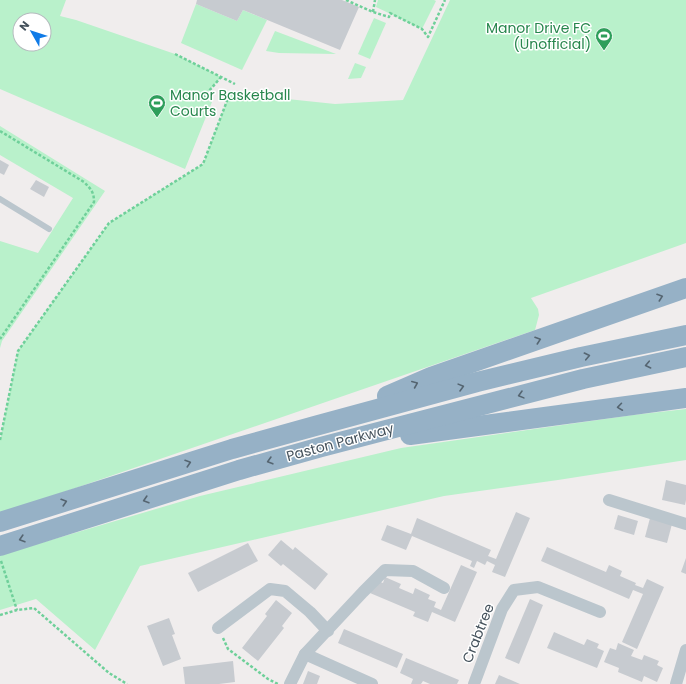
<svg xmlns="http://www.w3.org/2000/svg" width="686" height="684" font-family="Poppins,sans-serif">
<rect width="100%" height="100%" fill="#f0eded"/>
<!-- green -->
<g fill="#b9f1cb" fill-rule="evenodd">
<path d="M 0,0 L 66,0 L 60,16 L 76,20 L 175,54 L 221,77 L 203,98 L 212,102 L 185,169 L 0,89 ZM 20,20 L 44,20 L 44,44 L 20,44 Z"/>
<polygon points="378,0 434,0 436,1 422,29 376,7"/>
<polygon points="450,0 686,0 686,243 531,298 538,309 539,315 535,330 0,514 0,440 18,351 109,223 203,164 230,93 335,104 403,100"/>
<polygon points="196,4 237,21 243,10 267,20 242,70 181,43"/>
<polygon points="374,18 386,23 370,59 358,54"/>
<polygon points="275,31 336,54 279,53 266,51"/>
<polygon points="355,63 366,67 361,78 348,79"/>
<polygon points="0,126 105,191 2,341 0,348 0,241 38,253 73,198 0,155"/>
<polygon points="686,409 686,460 558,480 444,496 140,566 95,650 36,599 0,610 0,555 200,496 401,448 633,415"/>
</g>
<!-- building -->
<g fill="#c7cbd0">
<polygon points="197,0 342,0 359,7 340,50 243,10 237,21 196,4"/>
<polygon points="0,160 9,165 4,175 0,173"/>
<polygon points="36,180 49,187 44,197 30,189"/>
<polygon points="666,480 686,485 686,500 685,505 662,500"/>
<polygon points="516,512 530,518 505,577 492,572 495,565 487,561 485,565 477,561 474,568 470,566 472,561 412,536 406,550 381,540 387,525 411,534 417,518 491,550 488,556 496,559"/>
<polygon points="618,515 638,521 634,535 614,529"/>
<polygon points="650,518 672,524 667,543 645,537"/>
<polygon points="281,540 293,550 295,547 328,574 315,590 283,564 281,566 268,555"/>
<polygon points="248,543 258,561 198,592 188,573"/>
<polygon points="547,547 606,572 609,565 622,571 620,576 636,583 635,585 643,588 647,579 664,587 637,649 622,642 643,594 633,590 629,599 541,561"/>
<polygon points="686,558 686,574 681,572"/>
<polygon points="461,565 477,572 455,622 432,612 428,622 413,616 415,612 370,593 376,580 383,583 385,577 401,584 399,588 413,594 415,588 430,595 428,599 436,602 434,607 441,610"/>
<polygon points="530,599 543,605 519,664 505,658"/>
<polygon points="276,600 292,613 282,626 284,628 258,661 242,648 267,616 265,614"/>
<polygon points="169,618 175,634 172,635 181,659 163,666 147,626"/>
<polygon points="344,629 403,654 397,668 338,643"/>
<polygon points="554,632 584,645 587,639 599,644 597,648 604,651 597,668 547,648"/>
<polygon points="618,643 634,650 631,656 642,660 644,655 659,661 657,665 663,668 657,682 644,676 642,682 618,672 619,668 604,662 610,648 616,650"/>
<polygon points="406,658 459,680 457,684 430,684 423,681 421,684 411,684 413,679 400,673"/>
<polygon points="233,661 235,682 219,684 185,684 183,667"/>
<polygon points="308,671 320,676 317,684 303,684"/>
<polygon points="499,675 520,684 495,684"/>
</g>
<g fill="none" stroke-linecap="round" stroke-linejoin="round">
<!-- path -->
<g stroke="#6fd09a" stroke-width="2.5" stroke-dasharray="3 2" stroke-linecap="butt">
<polyline points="346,0 373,12 389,17 390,13 422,29 428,37 445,0"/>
<polyline points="373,12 375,0"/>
<polyline points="175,54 235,84"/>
<polyline points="203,98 221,77"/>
<path d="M 0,131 L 84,182 C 91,189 94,192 94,202 L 0,339"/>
<polyline points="0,440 18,351 109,223 203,164 230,93"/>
<polyline points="1,561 17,610"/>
<polyline points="0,615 17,610 34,608 109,673 127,684"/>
<polyline points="223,638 228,649 268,679 278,684"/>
</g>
<!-- service -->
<polyline stroke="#bbc6cd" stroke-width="6" points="0,199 49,229"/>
<!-- minor -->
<g stroke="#bbc6cd" stroke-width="12">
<polyline points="609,500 686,524"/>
<polyline points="218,628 270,589 285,591 310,612 328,631"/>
<polyline points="305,654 372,684"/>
<polyline points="290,684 305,654 363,592 385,570 413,571 444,588"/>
<polyline points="474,684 502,609 514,590 538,587 600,612"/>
<polyline points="676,684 686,650"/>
</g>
<!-- trunk -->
<g stroke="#96b1c6" stroke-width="20">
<polyline points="387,396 431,377 686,288"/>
<polyline points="410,435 686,398"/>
<polyline points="0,522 232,449 315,426 477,382 581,357 686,335"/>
<polyline points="0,546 239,470 321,447 583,379 686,357"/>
</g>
</g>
<!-- one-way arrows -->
<defs><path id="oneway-chevron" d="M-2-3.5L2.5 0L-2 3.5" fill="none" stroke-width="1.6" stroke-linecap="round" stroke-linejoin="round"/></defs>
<g stroke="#556571">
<use href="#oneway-chevron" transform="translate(660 297) rotate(-19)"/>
<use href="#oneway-chevron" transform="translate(538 340) rotate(-19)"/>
<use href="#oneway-chevron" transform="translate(587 356) rotate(-12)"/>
<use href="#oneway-chevron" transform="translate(648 365) rotate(168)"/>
<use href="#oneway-chevron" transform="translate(415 384) rotate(-23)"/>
<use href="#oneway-chevron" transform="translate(461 387) rotate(-15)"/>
<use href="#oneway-chevron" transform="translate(521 395) rotate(165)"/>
<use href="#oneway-chevron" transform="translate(620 407) rotate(172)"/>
<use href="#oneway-chevron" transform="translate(270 461) rotate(164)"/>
<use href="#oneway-chevron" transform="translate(188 463) rotate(-18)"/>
<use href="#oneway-chevron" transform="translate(146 500) rotate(163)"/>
<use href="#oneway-chevron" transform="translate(64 502) rotate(-17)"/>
<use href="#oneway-chevron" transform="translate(22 539) rotate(163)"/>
</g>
<!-- icons -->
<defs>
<g id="stadium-pin" transform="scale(0.9)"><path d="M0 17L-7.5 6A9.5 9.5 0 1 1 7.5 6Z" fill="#2e9e5b" stroke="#fff"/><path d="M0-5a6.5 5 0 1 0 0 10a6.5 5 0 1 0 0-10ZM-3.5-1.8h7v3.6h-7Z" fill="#fff"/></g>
</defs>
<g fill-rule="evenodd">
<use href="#stadium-pin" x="604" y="36"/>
<use href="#stadium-pin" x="157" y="103"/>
</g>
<g text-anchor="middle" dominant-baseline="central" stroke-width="3" stroke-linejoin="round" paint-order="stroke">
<!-- leisure labels -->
<g font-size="14" fill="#27864d" stroke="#fff" text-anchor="end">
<text x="591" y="28">Manor Drive FC<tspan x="591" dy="16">(Unofficial)</tspan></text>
<text x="170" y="95" text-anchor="start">Manor Basketball<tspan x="170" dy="16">Courts</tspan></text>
</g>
<!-- street labels -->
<g font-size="14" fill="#45525c" stroke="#fff">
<text transform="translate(340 442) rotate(-15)">Paston Parkway</text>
<text transform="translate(478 633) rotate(-68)">Crabtree</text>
</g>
</g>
<!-- north arrow -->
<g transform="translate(32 32) rotate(309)"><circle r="19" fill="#ffffff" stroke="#b5babe"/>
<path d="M0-3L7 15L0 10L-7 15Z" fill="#107be7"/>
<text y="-6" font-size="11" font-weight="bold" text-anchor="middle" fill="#45525c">N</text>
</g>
</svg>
